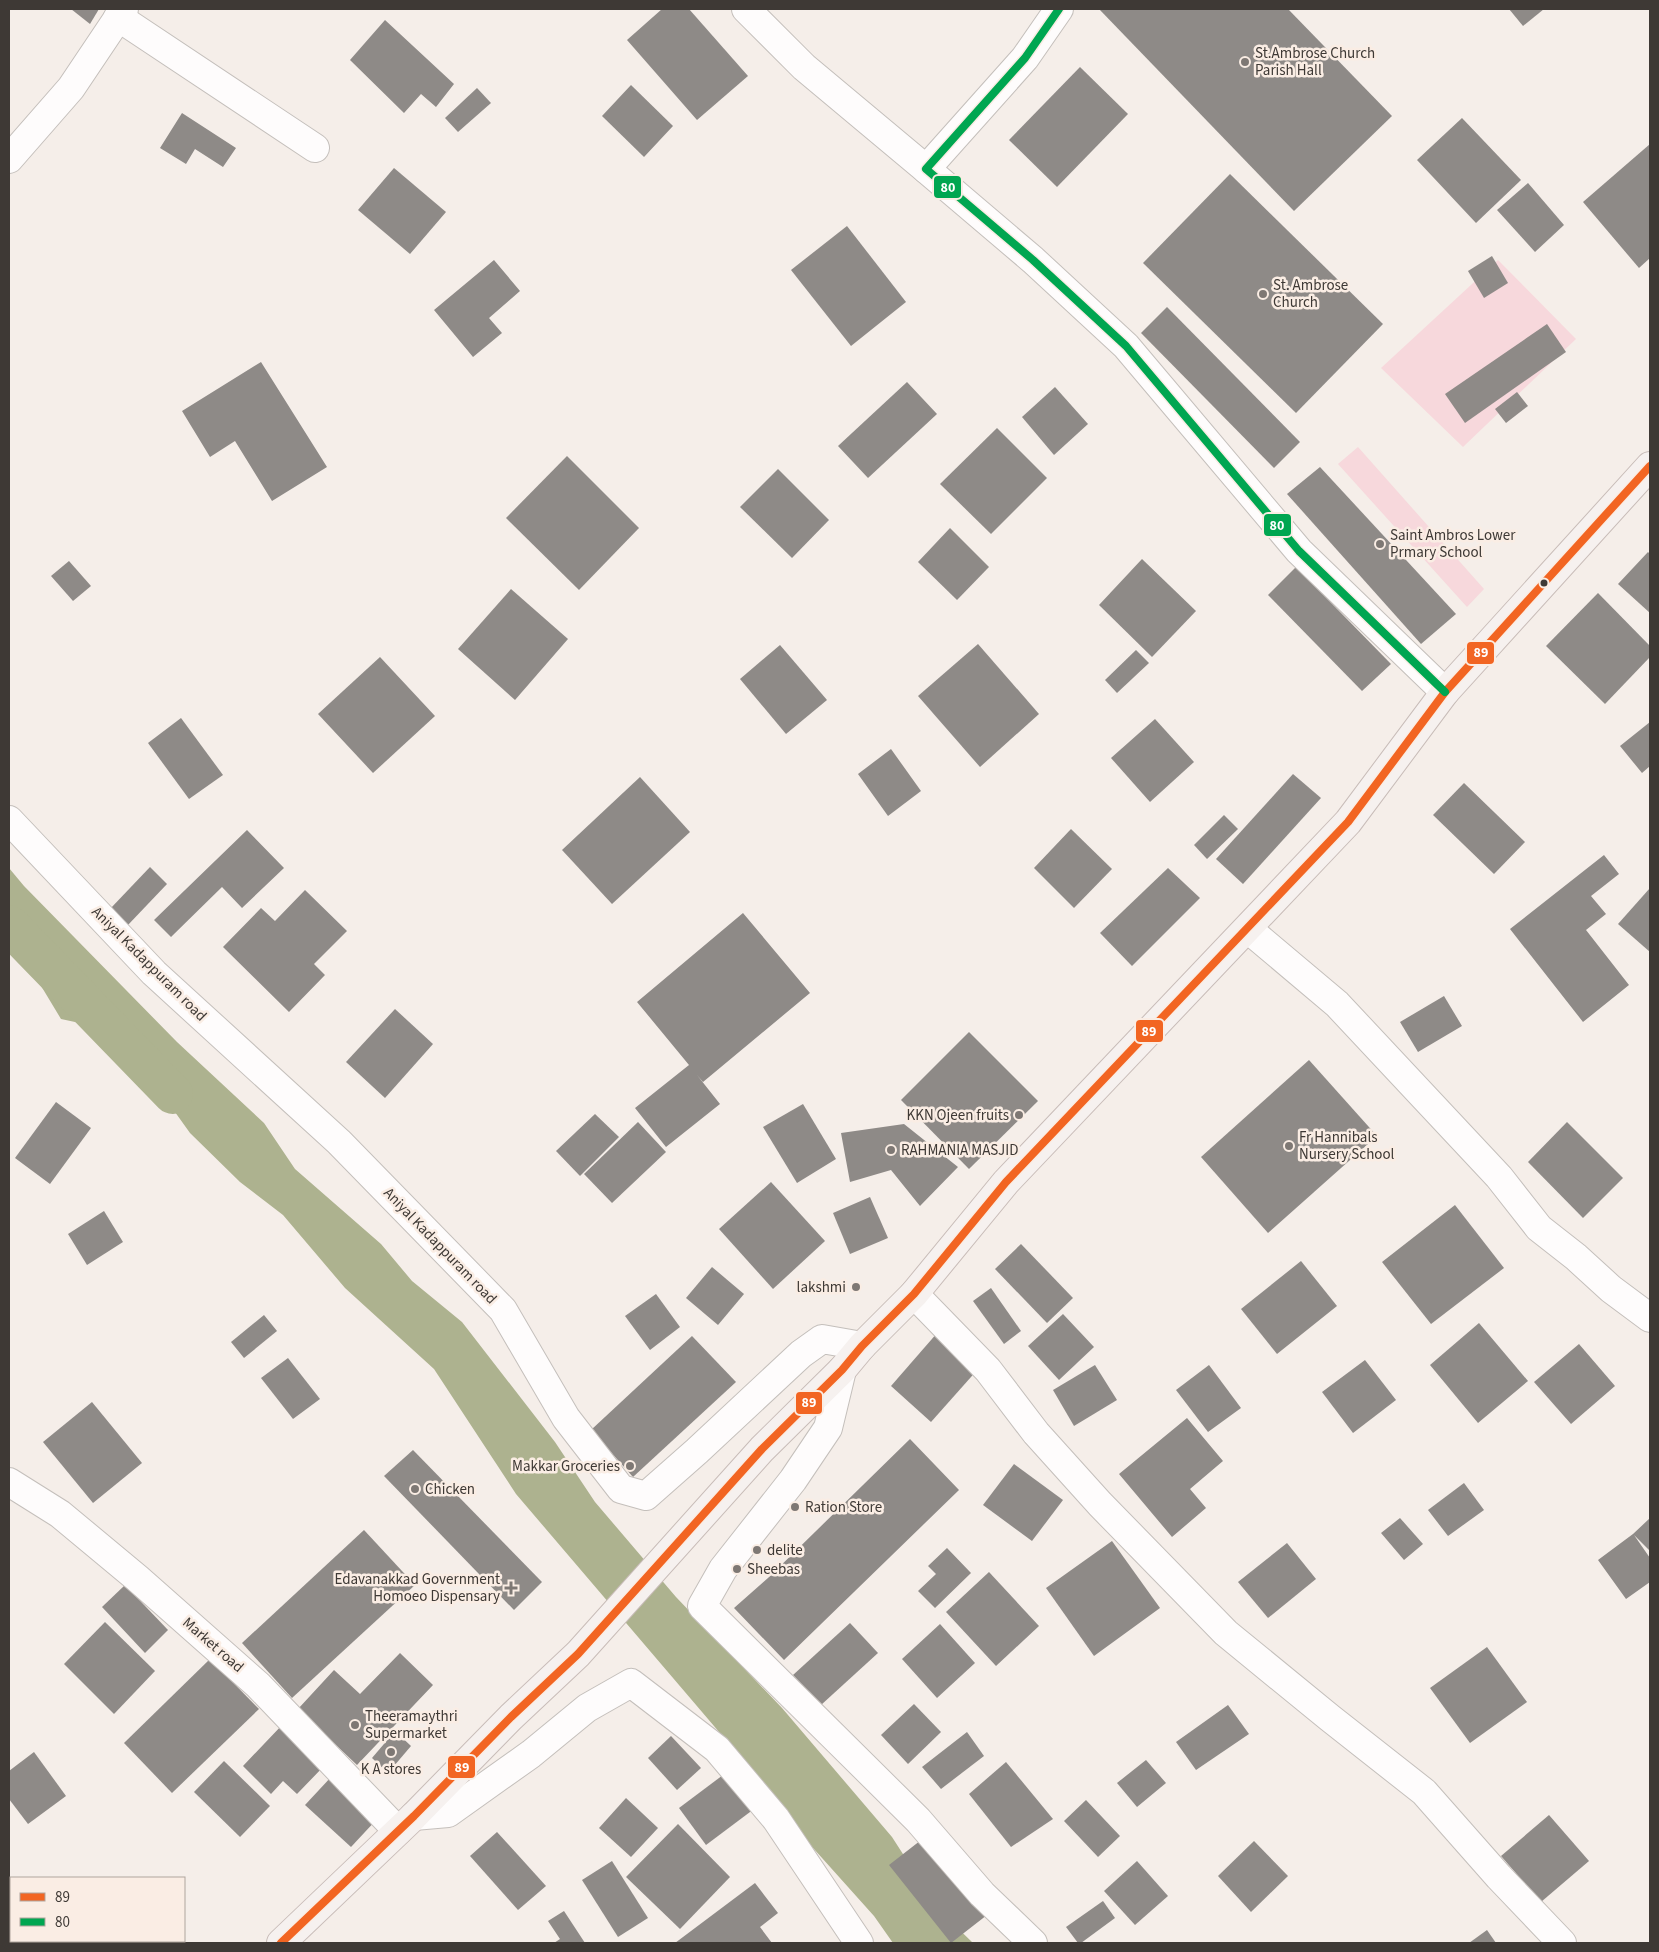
<svg xmlns="http://www.w3.org/2000/svg" width="1659" height="1952" font-family="'Source Sans 3',sans-serif">
<rect width="100%" height="100%" fill="#f5eee9"/>
<!-- green -->
<g fill="#f7d8dc">
<polygon points="1498,260 1576,339 1463,447 1381,368"/>
<polygon points="1358,447 1484,589 1467,607 1338,464"/>
</g>
<!-- water -->
<polygon fill="#adb28f" points="9,868 24,886 177,1042 264,1123 295,1169 381,1244 412,1281 462,1322 555,1442 595,1502 676,1597 782,1708 892,1837 939,1910 973,1943 893,1943 874,1916 788,1820 743,1760 516,1494 434,1369 345,1288 283,1215 240,1182 190,1133 117,1031 61,1019 20,951 9,939"/>
<g fill="none" stroke-linecap="round" stroke-linejoin="round">
<!-- canal -->
<polyline stroke="#adb28f" stroke-width="40" points="9,925 173,1094"/>
</g>
<!-- building -->
<g fill="#8e8a87">
<polygon points="71,9 99,9 90,24"/>
<polygon points="662,9 689,9 748,76 697,120 627,40"/>
<polygon points="1099,9 1288,9 1392,116 1294,211"/>
<polygon points="1509,9 1544,9 1523,26"/>
<polygon points="385,20 454,84 436,107 421,94 404,113 350,60"/>
<polygon points="1080,67 1128,114 1057,187 1009,140"/>
<polygon points="631,85 673,126 644,157 602,116"/>
<polygon points="477,88 491,103 458,132 445,118"/>
<polygon points="182,113 236,148 223,167 195,149 186,164 160,148"/>
<polygon points="1462,118 1521,180 1476,223 1417,160"/>
<polygon points="1650,144 1650,258 1639,268 1583,202"/>
<polygon points="394,168 446,212 410,254 358,210"/>
<polygon points="1230,174 1383,324 1296,413 1143,263"/>
<polygon points="1528,183 1564,225 1535,252 1497,210"/>
<polygon points="847,226 906,302 851,346 791,270"/>
<polygon points="1492,256 1508,283 1484,298 1468,271"/>
<polygon points="494,260 520,291 489,318 502,333 473,357 434,310"/>
<polygon points="1167,307 1300,442 1274,468 1141,333"/>
<polygon points="1547,324 1566,352 1465,423 1445,394"/>
<polygon points="261,362 327,467 272,501 235,441 210,457 182,411"/>
<polygon points="907,382 937,414 868,478 838,446"/>
<polygon points="1055,387 1088,424 1054,455 1022,417"/>
<polygon points="1517,392 1528,406 1506,423 1495,409"/>
<polygon points="997,428 1047,478 991,534 940,484"/>
<polygon points="567,456 639,528 579,590 506,518"/>
<polygon points="1320,467 1456,614 1421,644 1287,494"/>
<polygon points="778,469 829,520 792,558 740,507"/>
<polygon points="950,528 989,567 957,600 918,562"/>
<polygon points="1648,552 1650,554 1650,613 1618,584"/>
<polygon points="1142,559 1196,611 1152,657 1099,605"/>
<polygon points="69,561 91,586 73,601 51,576"/>
<polygon points="1296,567 1391,664 1362,691 1268,595"/>
<polygon points="511,589 568,639 515,700 458,649"/>
<polygon points="1598,593 1650,646 1650,657 1605,704 1546,646"/>
<polygon points="978,644 1039,714 980,767 918,696"/>
<polygon points="780,645 827,700 786,734 740,679"/>
<polygon points="1136,650 1149,663 1117,693 1105,680"/>
<polygon points="380,657 435,716 373,773 318,714"/>
<polygon points="181,718 223,775 189,799 148,743"/>
<polygon points="1155,719 1194,762 1150,802 1111,758"/>
<polygon points="1650,722 1650,766 1642,773 1620,746"/>
<polygon points="891,749 921,791 888,816 858,774"/>
<polygon points="1293,774 1321,798 1243,884 1216,859"/>
<polygon points="640,777 690,832 612,904 562,850"/>
<polygon points="1464,783 1525,842 1494,874 1433,815"/>
<polygon points="1224,815 1238,829 1207,859 1194,845"/>
<polygon points="1071,829 1112,869 1074,908 1034,868"/>
<polygon points="247,830 284,868 242,908 222,887 171,937 154,920"/>
<polygon points="1604,855 1619,874 1591,896 1606,914 1586,930 1629,985 1583,1022 1510,929"/>
<polygon points="150,867 167,884 127,926 110,909"/>
<polygon points="1168,868 1200,898 1132,966 1100,933"/>
<polygon points="1650,888 1650,952 1618,924"/>
<polygon points="305,890 347,931 314,964 325,975 289,1012 223,947 261,908 275,921"/>
<polygon points="743,913 810,993 703,1082 697,1075 720,1104 666,1147 635,1108 689,1065 637,1002"/>
<polygon points="1444,996 1462,1026 1418,1052 1400,1022"/>
<polygon points="395,1009 433,1044 385,1098 346,1062"/>
<polygon points="969,1032 1038,1101 969,1169 901,1100"/>
<polygon points="1309,1060 1377,1136 1268,1233 1201,1157"/>
<polygon points="56,1102 91,1128 50,1184 15,1158"/>
<polygon points="803,1104 836,1159 797,1183 763,1127"/>
<polygon points="595,1114 619,1137 580,1176 556,1151"/>
<polygon points="638,1122 666,1152 612,1203 584,1174"/>
<polygon points="1567,1122 1623,1178 1583,1218 1528,1162"/>
<polygon points="904,1124 958,1167 920,1206 891,1170 850,1182 841,1133"/>
<polygon points="771,1182 825,1241 773,1289 719,1229"/>
<polygon points="870,1197 888,1238 850,1254 833,1213"/>
<polygon points="1455,1205 1504,1268 1431,1324 1382,1262"/>
<polygon points="104,1211 123,1242 87,1265 68,1234"/>
<polygon points="1021,1244 1073,1298 1047,1323 995,1269"/>
<polygon points="1301,1261 1337,1306 1277,1354 1241,1309"/>
<polygon points="712,1267 744,1294 718,1325 686,1298"/>
<polygon points="991,1288 1021,1331 1004,1344 973,1301"/>
<polygon points="656,1294 680,1327 650,1350 625,1316"/>
<polygon points="1063,1314 1094,1347 1059,1380 1028,1346"/>
<polygon points="264,1315 277,1331 244,1358 231,1342"/>
<polygon points="1479,1323 1528,1381 1478,1423 1430,1365"/>
<polygon points="938,1332 979,1368 931,1422 891,1386"/>
<polygon points="692,1336 736,1382 633,1477 591,1430"/>
<polygon points="1579,1344 1615,1386 1571,1424 1534,1382"/>
<polygon points="288,1358 320,1399 293,1419 261,1378"/>
<polygon points="1365,1360 1396,1400 1353,1433 1322,1392"/>
<polygon points="1095,1365 1117,1400 1074,1426 1053,1390"/>
<polygon points="1209,1365 1241,1408 1208,1432 1176,1390"/>
<polygon points="92,1402 142,1463 93,1503 43,1442"/>
<polygon points="1187,1418 1223,1461 1190,1489 1206,1508 1172,1537 1119,1474"/>
<polygon points="910,1439 959,1490 784,1660 734,1608 768,1578"/>
<polygon points="413,1450 542,1582 514,1610 384,1476"/>
<polygon points="1014,1464 1063,1500 1032,1541 983,1505"/>
<polygon points="1464,1483 1484,1510 1448,1536 1428,1510"/>
<polygon points="1400,1518 1423,1544 1404,1560 1381,1533"/>
<polygon points="1650,1518 1650,1551 1634,1535 1650,1558 1650,1582 1626,1599 1598,1560 1633,1534"/>
<polygon points="364,1530 415,1585 292,1698 242,1643"/>
<polygon points="1112,1541 1160,1608 1094,1656 1046,1588"/>
<polygon points="1287,1543 1316,1579 1268,1618 1238,1582"/>
<polygon points="947,1548 971,1573 935,1608 918,1591 936,1574 928,1566"/>
<polygon points="989,1572 1039,1626 996,1666 946,1612"/>
<polygon points="125,1585 168,1630 145,1653 102,1607"/>
<polygon points="105,1622 155,1671 114,1714 64,1664"/>
<polygon points="850,1623 878,1653 821,1705 793,1675"/>
<polygon points="940,1624 975,1663 937,1698 902,1659"/>
<polygon points="1487,1647 1527,1702 1470,1743 1430,1688"/>
<polygon points="400,1653 433,1685 357,1765 298,1709 334,1670 360,1694"/>
<polygon points="210,1659 259,1709 172,1793 124,1743"/>
<polygon points="914,1704 941,1732 908,1764 881,1735"/>
<polygon points="1228,1705 1249,1734 1196,1770 1176,1742"/>
<polygon points="283,1724 325,1765 297,1794 283,1781 271,1794 243,1766"/>
<polygon points="395,1731 411,1746 388,1773 372,1758"/>
<polygon points="967,1732 984,1756 941,1789 922,1767"/>
<polygon points="671,1736 701,1768 677,1790 648,1758"/>
<polygon points="34,1752 66,1796 28,1824 9,1799 9,1771"/>
<polygon points="1146,1760 1166,1783 1137,1807 1117,1783"/>
<polygon points="224,1761 270,1806 240,1837 194,1792"/>
<polygon points="1006,1762 1053,1819 1011,1847 969,1794"/>
<polygon points="727,1772 754,1809 706,1845 679,1808"/>
<polygon points="332,1776 378,1818 351,1847 305,1805"/>
<polygon points="626,1798 658,1828 631,1857 599,1828"/>
<polygon points="1086,1800 1120,1836 1098,1857 1064,1821"/>
<polygon points="1549,1815 1589,1861 1541,1902 1501,1856"/>
<polygon points="678,1824 730,1877 680,1929 626,1877"/>
<polygon points="497,1832 546,1886 518,1910 470,1856"/>
<polygon points="925,1837 987,1915 951,1943 889,1865"/>
<polygon points="1254,1841 1288,1876 1251,1912 1218,1876"/>
<polygon points="612,1861 648,1918 618,1937 582,1880"/>
<polygon points="1137,1861 1168,1896 1135,1925 1104,1891"/>
<polygon points="755,1883 778,1913 760,1927 772,1943 675,1943"/>
<polygon points="1103,1901 1115,1918 1081,1943 1078,1943 1066,1927"/>
<polygon points="564,1911 585,1943 554,1943 560,1939 548,1921"/>
<polygon points="1487,1930 1496,1943 1469,1943"/>
<polygon points="65,1941 127,1941 129,1943 66,1943"/>
</g>
<g fill="none" stroke-linecap="round" stroke-linejoin="round">
<!-- street casing -->
<g stroke="#c4bfbb" stroke-width="30">
<g id="street">
<polyline points="746,9 804,67 926,169"/>
<polyline points="1059,9 1025,58 926,169 1033,260 1126,346 1299,551 1445,692"/>
<polyline points="118,17 315,148"/>
<polyline points="9,159 71,88 124,9"/>
<polyline points="9,820 154,973 339,1142 503,1310 566,1418 621,1489 646,1496 697,1451 801,1354 822,1339 862,1346"/>
<polyline points="1248,929 1337,1004 1499,1177 1539,1228 1576,1257 1611,1289 1650,1318"/>
<polyline points="914,1294 988,1370 1036,1433 1100,1504 1226,1633 1330,1718 1424,1792 1499,1877 1562,1943"/>
<polyline points="842,1370 828,1428 793,1480 723,1569 702,1606 918,1820 982,1894 1033,1943"/>
<polyline points="9,1482 60,1514 137,1578 258,1685 398,1831"/>
<polyline points="414,1816 448,1813 531,1754 587,1708 631,1683 717,1749 776,1819 859,1943"/>
</g>
</g>
<!-- primary casing -->
<g stroke="#c8bcb8" stroke-width="30">
<polyline id="primary" points="281,1943 414,1816 511,1717 578,1654 762,1449 842,1370 862,1346 914,1294 1006,1182 1348,822 1445,692 1650,466"/>
</g>
<!-- street -->
<use href="#street" stroke="#fefcfc" stroke-width="28"/>
<!-- primary -->
<use href="#primary" stroke="#f6f1ef" stroke-width="28"/>
<!-- bus-1 casing -->
<g stroke="#faede4" stroke-width="11">
<polyline id="bus-1" points="281,1943 414,1816 511,1717 578,1654 762,1449 842,1370 862,1346 914,1294 1006,1182 1348,822 1445,692 1650,466"/>
</g>
<!-- bus-2 casing -->
<g stroke="#faede4" stroke-width="11">
<polyline id="bus-2" points="1059,9 1025,58 926,169 1033,260 1126,346 1299,551 1445,692"/>
</g>
<!-- bus-1 -->
<use href="#bus-1" stroke="#f26522" stroke-width="8"/>
<!-- bus-2 -->
<use href="#bus-2" stroke="#00a651" stroke-width="8"/>
</g>
<!-- markers -->
<g fill="#7e7874" stroke="#faede4" stroke-width="2">
<circle cx="1245" cy="62" r="5"/>
<circle cx="1263" cy="294" r="5"/>
<circle cx="1380" cy="544" r="5"/>
<circle cx="1019" cy="1115" r="5"/>
<circle cx="1289" cy="1146" r="5"/>
<circle cx="891" cy="1150" r="5"/>
<circle cx="856" cy="1287" r="5"/>
<circle cx="630" cy="1466" r="5"/>
<circle cx="415" cy="1489" r="5"/>
<circle cx="795" cy="1507" r="5"/>
<circle cx="757" cy="1550" r="5"/>
<circle cx="737" cy="1569" r="5"/>
<path d="M508.5 1580.5h5v5h5v5h-5v5h-5v-5h-5v-5h5z"/>
<circle cx="355" cy="1725" r="5"/>
<circle cx="391" cy="1752" r="5"/>
</g>
<circle fill="#3e3935" stroke="#faede4" stroke-width="2" cx="1544" cy="583" r="4.5"/>
<g text-anchor="middle" dominant-baseline="central" stroke-width="5" stroke-linejoin="round" paint-order="stroke">
<!-- poi labels -->
<g font-size="15" fill="#3e3935" stroke="#faede4" text-anchor="start">
<text x="1255" y="53">St.Ambrose Church<tspan x="1255" dy="17">Parish Hall</tspan></text>
<text x="1273" y="285">St. Ambrose<tspan x="1273" dy="17">Church</tspan></text>
<text x="1390" y="535">Saint Ambros Lower<tspan x="1390" dy="17">Prmary School</tspan></text>
<text x="1009" y="1115" text-anchor="end">KKN Ojeen fruits</text>
<text x="1299" y="1137">Fr Hannibals<tspan x="1299" dy="17">Nursery School</tspan></text>
<text x="901" y="1150">RAHMANIA MASJID</text>
<text x="846" y="1287" text-anchor="end">lakshmi</text>
<text x="620" y="1466" text-anchor="end">Makkar Groceries</text>
<text x="425" y="1489">Chicken</text>
<text x="805" y="1507">Ration Store</text>
<text x="767" y="1550">delite</text>
<text x="747" y="1569">Sheebas</text>
<text x="500" y="1579" text-anchor="end">Edavanakkad Government<tspan x="500" dy="17">Homoeo Dispensary</tspan></text>
<text x="365" y="1716">Theeramaythri<tspan x="365" dy="17">Supermarket</tspan></text>
<text x="391" y="1769" text-anchor="middle">K A stores</text>
</g>
<!-- street labels -->
<g font-size="15" fill="#3e3935" stroke="#faede4">
<text transform="translate(149 964) rotate(45)">Aniyal Kadappuram road</text>
<text transform="translate(440 1246) rotate(46)">Aniyal Kadappuram road</text>
<text transform="translate(213 1645) rotate(41)">Market road</text>
</g>
</g>
<g stroke="#faede4" stroke-width="2">
<rect x="933" y="175" width="29" height="24" rx="5" fill="#00a651"/>
<rect x="1263" y="513" width="29" height="24" rx="5" fill="#00a651"/>
<rect x="1466" y="641" width="29" height="24" rx="5" fill="#f26522"/>
<rect x="1135" y="1019" width="29" height="24" rx="5" fill="#f26522"/>
<rect x="795" y="1391" width="28" height="24" rx="5" fill="#f26522"/>
<rect x="447" y="1755" width="29" height="24" rx="5" fill="#f26522"/>
</g>
<g font-size="14" text-anchor="middle" font-weight="bold" fill="#fff">
<text x="948" y="192">80</text>
<text x="1277" y="530">80</text>
<text x="1481" y="657">89</text>
<text x="1149" y="1036">89</text>
<text x="809" y="1407">89</text>
<text x="462" y="1772">89</text>
</g>
<!-- border -->
<rect width="1659" height="1952" fill="none" stroke="#3e3935" stroke-width="20"/>
<!-- legend -->
<rect x="10" y="1877" width="175" height="65" fill="#faede4" stroke="#afa59e"/>
<rect x="20" y="1893" width="25" height="8" fill="#f26522" stroke="#afa59e"/>
<text x="55" y="1902" font-size="15" fill="#3e3935">89</text>
<rect x="20" y="1918" width="25" height="8" fill="#00a651" stroke="#afa59e"/>
<text x="55" y="1927" font-size="15" fill="#3e3935">80</text>
</svg>
